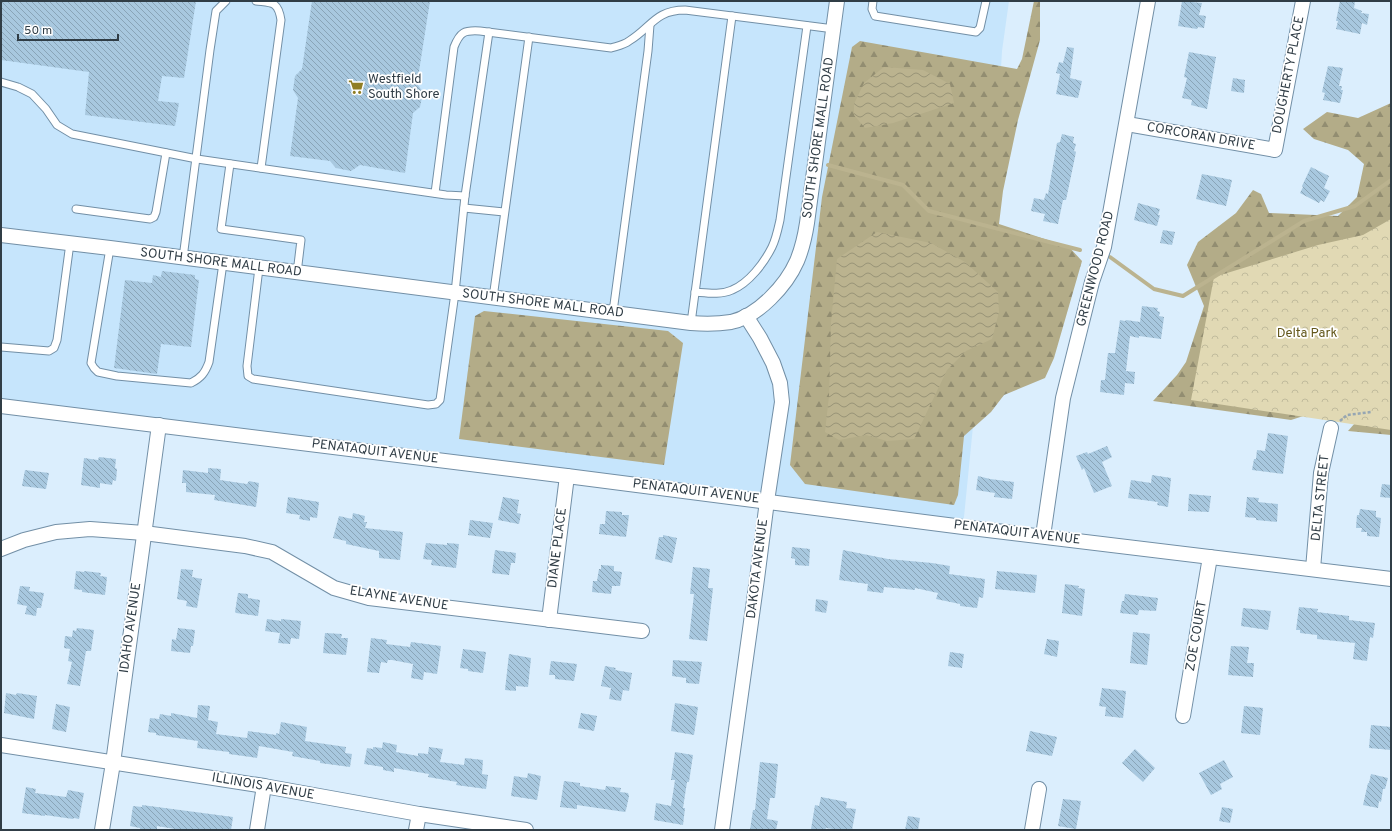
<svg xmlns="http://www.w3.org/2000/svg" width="1392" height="831" font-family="Overpass,sans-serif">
<defs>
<pattern id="forest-firs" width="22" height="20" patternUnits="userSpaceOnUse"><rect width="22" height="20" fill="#b3ac88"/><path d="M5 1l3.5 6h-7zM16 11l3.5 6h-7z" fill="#928d71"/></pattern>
<pattern id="park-crowns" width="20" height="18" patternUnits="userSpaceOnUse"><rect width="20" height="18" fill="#e1d9b4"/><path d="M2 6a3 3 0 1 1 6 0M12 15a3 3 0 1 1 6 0" fill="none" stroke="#c1bb9c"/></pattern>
<pattern id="water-waves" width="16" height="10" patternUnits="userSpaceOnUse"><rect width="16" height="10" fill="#bbb38f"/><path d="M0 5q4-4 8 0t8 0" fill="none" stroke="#989377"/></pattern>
<pattern id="building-back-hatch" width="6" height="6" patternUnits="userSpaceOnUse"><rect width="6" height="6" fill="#a8c8df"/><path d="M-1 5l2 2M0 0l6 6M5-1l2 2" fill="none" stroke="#89a4b7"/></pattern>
</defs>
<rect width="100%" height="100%" fill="#dbeefd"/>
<!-- built -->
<polygon fill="#c6e5fc" points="1,1 1009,1 1002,51 991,245 963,527 1,406"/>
<!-- forest -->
<g fill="url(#forest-firs)">
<polygon points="1034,1 1040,1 1040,40 1018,120 1003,191 999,224 1069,247 1082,261 1054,358 1045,378 1004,395 991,412 964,436 958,495 954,505 805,484 790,465 822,197 852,47 860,41 1017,69 1022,59"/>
<polygon points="1391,103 1391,335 1328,408 1291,420 1153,401 1177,375 1186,362 1204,306 1187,265 1198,242 1236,213 1253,190 1261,194 1269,213 1338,216 1357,197 1364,164 1348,150 1314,139 1303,129 1327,112 1358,118"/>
<polygon points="484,311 668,331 683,343 664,465 459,439 475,316"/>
<polygon points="1391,403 1391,435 1348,431 1370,406"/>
</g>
<!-- park -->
<polygon fill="url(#park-crowns)" points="1391,219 1391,430 1191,400 1214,277 1318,245 1363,235"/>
<!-- water -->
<g fill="url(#water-waves)">
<polygon points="884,67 923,70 950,84 954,103 893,123 865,128 854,115 854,104 864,83"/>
<polygon points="877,232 931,243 965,262 998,292 999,312 992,339 966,351 947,370 914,439 887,441 866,435 839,440 825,432 829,396 831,323 837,259"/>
</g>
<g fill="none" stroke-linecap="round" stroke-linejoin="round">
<!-- stream -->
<g stroke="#bbb38f" stroke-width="4">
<polyline points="828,165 903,185 929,211 1080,250"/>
<polyline points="1110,257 1154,289 1183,296 1304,221 1355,206 1391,180"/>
</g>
</g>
<!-- building -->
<g fill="url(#building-back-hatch)">
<polygon points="1,1 196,1 184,78 162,76 158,101 179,103 175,126 85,115 89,72 1,60"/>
<polygon points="312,1 430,1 417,84 423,92 420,107 413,113 405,173 360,165 351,171 336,168 330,161 290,156 298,98 293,90 295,76 302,69"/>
<polygon points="1182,1 1202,3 1199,15 1206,16 1204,28 1198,27 1197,29 1178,26"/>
<polygon points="1340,1 1355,1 1354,8 1362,11 1361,13 1369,14 1367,25 1362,23 1360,34 1336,29 1338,21 1336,21"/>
<polygon points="1067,47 1074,48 1070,78 1082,81 1078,98 1056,94 1060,74 1056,73 1059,62 1063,63"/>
<polygon points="1189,52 1216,57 1207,109 1191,105 1192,100 1182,98 1187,78 1184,77"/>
<polygon points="1328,66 1343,68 1339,86 1342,86 1341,90 1343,90 1340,103 1323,100 1325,93 1322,92"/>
<polygon points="1233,78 1245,80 1244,93 1231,91"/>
<polygon points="1062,134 1074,137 1073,143 1076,144 1074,151 1076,152 1066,200 1063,200 1058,224 1043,221 1045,214 1031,211 1034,198 1044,200 1046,193 1048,194 1057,143 1060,142"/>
<polygon points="1311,167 1329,176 1324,188 1330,191 1324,202 1321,200 1319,203 1300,193 1303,187 1302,186"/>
<polygon points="1202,174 1232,180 1226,206 1196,199"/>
<polygon points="1138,203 1160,209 1158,215 1160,215 1157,226 1134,220"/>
<polygon points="1163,230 1175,232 1172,245 1160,243"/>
<polygon points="162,271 195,275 195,279 199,280 191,347 161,344 157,374 114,368 125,280 152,283 153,275 161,277"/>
<polygon points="1142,306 1158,308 1157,311 1160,312 1159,316 1164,317 1161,339 1139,336 1139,338 1130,336 1126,371 1135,372 1134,384 1125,383 1124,395 1100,392 1101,380 1105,380 1108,353 1115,353 1120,320 1125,321 1126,320 1140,322"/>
<polygon points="1268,433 1288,436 1283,474 1252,470 1254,459 1256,459 1257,450 1265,451"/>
<polygon points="1107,446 1112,457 1102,462 1112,486 1094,493 1084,468 1082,470 1076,456 1087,452 1088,454"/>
<polygon points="99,457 116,459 115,468 117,469 116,481 113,480 112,485 100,483 100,488 81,485 84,458 98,460"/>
<polygon points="208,468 221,469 220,480 247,484 249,481 259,483 256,507 214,500 215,495 186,492 186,483 182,483 183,470 208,473"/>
<polygon points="25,470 49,473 46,489 22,486"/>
<polygon points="1152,475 1171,478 1168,507 1157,505 1158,502 1128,498 1131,480 1151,483"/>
<polygon points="978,476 990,479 1014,482 1012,499 994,497 995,493 976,490"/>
<polygon points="1382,484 1391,485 1391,498 1380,497"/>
<polygon points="1189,494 1211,496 1209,512 1188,511"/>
<polygon points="288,497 319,502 317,518 310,517 310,521 299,519 300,515 286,513"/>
<polygon points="503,497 519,500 517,513 521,514 519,524 498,520"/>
<polygon points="1247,497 1259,498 1258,502 1278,504 1277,522 1256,520 1256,518 1245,517"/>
<polygon points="1360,509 1376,511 1376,517 1381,518 1379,537 1367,536 1367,532 1361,532 1362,528 1356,528 1357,515 1359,515"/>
<polygon points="606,511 622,512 622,515 629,515 626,537 599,534 600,524 605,524"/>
<polygon points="353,513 365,516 364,522 367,522 365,528 403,532 400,560 379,558 379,551 346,544 346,541 333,538 339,516 352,519"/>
<polygon points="470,520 493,523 490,538 468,535"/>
<polygon points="663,535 677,538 672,563 655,559 659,537 663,537"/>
<polygon points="426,543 447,545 447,543 459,544 456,568 431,565 432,560 423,559"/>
<polygon points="792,547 810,549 809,566 795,565 795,559 791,558"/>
<polygon points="495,550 516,553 515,563 511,563 509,575 492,573"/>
<polygon points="843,550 888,559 932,563 950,566 949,574 985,579 983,598 979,597 977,608 960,606 960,604 936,599 938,593 915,588 915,590 884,587 883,593 867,591 868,584 839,580"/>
<polygon points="601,565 614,566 614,571 622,572 620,586 612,586 611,594 592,592 593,581 597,581 599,569 601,569"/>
<polygon points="693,567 710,569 708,588 713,588 707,641 689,639 694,594 690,594"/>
<polygon points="181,569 193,570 192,577 202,579 197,608 186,606 187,601 177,599"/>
<polygon points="76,571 84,572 84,571 101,573 100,576 107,577 105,595 82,592 82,590 74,589"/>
<polygon points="997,571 1037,575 1035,593 995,589"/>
<polygon points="1065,584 1079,586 1078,588 1085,589 1082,616 1062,613"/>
<polygon points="20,586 30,587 29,591 44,593 41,608 37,608 36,616 25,614 27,606 17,604"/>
<polygon points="238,593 248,594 248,598 260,600 258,616 236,613 235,612"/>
<polygon points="1125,594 1158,598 1156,611 1139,610 1138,615 1120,613 1122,601 1124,601"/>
<polygon points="816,599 828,601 826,613 815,611"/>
<polygon points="1299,607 1318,609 1317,612 1349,616 1349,620 1375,623 1373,638 1370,637 1367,661 1353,659 1355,643 1317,639 1317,635 1300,633 1300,630 1296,630"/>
<polygon points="1243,608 1271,611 1268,630 1241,626"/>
<polygon points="267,619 281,621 281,619 301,621 299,639 291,638 290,644 278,643 280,633 265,631"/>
<polygon points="77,628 94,630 91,651 86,651 80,686 67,684 72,662 68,661 70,649 64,648 65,636 72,637 73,630 76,631"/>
<polygon points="178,628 195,630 193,646 191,646 190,653 171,651 172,639 176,640"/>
<polygon points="1133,632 1150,634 1147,665 1130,663"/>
<polygon points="325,633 342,634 341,638 348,638 346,655 323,653"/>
<polygon points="371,638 387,640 386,644 410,647 411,642 441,646 437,674 424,672 423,680 411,678 413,664 392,660 388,660 387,663 381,662 379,673 367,672"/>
<polygon points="1047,639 1059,641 1057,657 1044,654"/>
<polygon points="1231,646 1249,647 1247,663 1254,663 1253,677 1228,675"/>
<polygon points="463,649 486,652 483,673 468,671 468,669 460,668"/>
<polygon points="950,652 964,654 962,668 948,666"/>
<polygon points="509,654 531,658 528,687 516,686 516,691 505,690"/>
<polygon points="673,660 702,662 699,684 686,683 686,678 672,676"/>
<polygon points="551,661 577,664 574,681 555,679 555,675 549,675"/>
<polygon points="605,666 616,668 615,670 632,673 629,691 623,690 621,701 609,699 611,688 601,686"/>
<polygon points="1102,688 1126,691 1123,718 1105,716 1106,707 1099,706"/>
<polygon points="6,693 16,695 17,693 37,696 34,719 4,713"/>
<polygon points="675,703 698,707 694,735 671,731"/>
<polygon points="56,704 70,707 66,732 52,729"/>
<polygon points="198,705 210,706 208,720 218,722 216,734 247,738 248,731 276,735 276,733 279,734 281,722 307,727 305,741 346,747 345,753 352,754 350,767 320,763 320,761 292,756 293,752 259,746 257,758 229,754 229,752 197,748 198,741 156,735 156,733 148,732 150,718 159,719 160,714 171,716 171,713 197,718"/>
<polygon points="1244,706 1263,708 1260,735 1241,733"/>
<polygon points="581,713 597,716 594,731 578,728"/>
<polygon points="1371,725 1391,727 1391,750 1369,748"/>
<polygon points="1030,731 1057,737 1052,756 1026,751"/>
<polygon points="383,742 397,745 396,752 418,756 418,753 428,754 429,747 443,749 440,762 464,765 465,758 483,760 482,774 488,775 486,789 456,785 457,782 428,777 429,774 394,768 394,772 383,770 383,767 364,764 367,748 373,749 373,747 382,748"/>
<polygon points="1135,749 1155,768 1143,782 1122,763"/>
<polygon points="675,752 693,755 689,782 687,782 683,808 685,808 683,825 654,820 656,803 671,806 675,780 671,780"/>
<polygon points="1224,760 1233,777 1220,784 1222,789 1211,795 1199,773"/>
<polygon points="760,762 778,764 775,798 770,798 767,819 778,821 776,830 750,830 753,810 755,810"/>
<polygon points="528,773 541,776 537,800 511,796 514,776 527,778"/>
<polygon points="1371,774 1388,778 1385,789 1383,789 1381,802 1379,801 1378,808 1363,805 1368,783 1369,783"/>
<polygon points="564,781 580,783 580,786 605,790 606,786 621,788 620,792 628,793 629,796 626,810 625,812 577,805 577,809 560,807"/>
<polygon points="26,787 36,789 35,793 66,797 68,790 84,793 79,819 74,818 73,819 45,815 45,816 22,813"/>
<polygon points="821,797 847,802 846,808 856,809 852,830 839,830 826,828 825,830 811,829 815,805 819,806"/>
<polygon points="1063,799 1081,801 1076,829 1058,826"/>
<polygon points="142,805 233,817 231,830 181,830 157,826 157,830 140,830 140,828 130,826 133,806 142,807"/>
<polygon points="1222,807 1233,809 1230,823 1219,821"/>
<polygon points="908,816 920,818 918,830 905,830"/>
</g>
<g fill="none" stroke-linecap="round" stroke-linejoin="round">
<!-- lane casing -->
<g stroke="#728fa6" stroke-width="9">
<g id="lane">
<path d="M 256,1 C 272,3 278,1 281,20 L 261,168"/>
<polyline points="873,1 872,9 875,16 976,32 980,28 986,1"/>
<polyline points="1,82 18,87 32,94 46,109 57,125 72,134 197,159 446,195 465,196"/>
<polyline points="230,164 221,229 301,240 297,273"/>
<path d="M 435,193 L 454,47 C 460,32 464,30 480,31 L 611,48 C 617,46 624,45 629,41 C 651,28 655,10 685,10 L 834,29"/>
<polyline points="464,208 504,212"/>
<polyline points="76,209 150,219 154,217 156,212 166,153"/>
<path d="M 110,248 L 91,363 L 94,368 L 98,372 L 117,376 L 191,383 C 201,378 205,373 209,362 L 223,263"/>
<polyline points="183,258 210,50 216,11 226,1"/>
<polyline points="259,268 247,366 248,376 253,379 428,405 436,404 440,400 455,293 465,196 489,32"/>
<path d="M 695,292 C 708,293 721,295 732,290 C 749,283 764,263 772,247 C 776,239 778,229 780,220 L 807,26"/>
<polyline points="493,298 529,37"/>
<polyline points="613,312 648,51 650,25"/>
<polyline points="691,323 732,16"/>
<polyline points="1,347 49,351 54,348 57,340 70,243"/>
</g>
</g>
<!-- street casing -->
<g stroke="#728fa6" stroke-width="16">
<g id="street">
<polyline points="1127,124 1275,150 1303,1"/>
<path d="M 1,235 L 110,248 L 691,323 C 704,324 718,324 731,322 C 758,316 786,286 797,261 C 802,249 805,236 807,223 L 837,1"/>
<polyline points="1,406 567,476 963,527 1391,579"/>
<polyline points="1043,536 1063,398 1092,282 1104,247 1148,1"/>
<polyline points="1,549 24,540 56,532 90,529 144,533 245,546 272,552 334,588 369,598 642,631"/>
<polyline points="1313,569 1321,473 1331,428"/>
<polyline points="549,620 567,476"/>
<polyline points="1183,716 1210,557"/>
<polyline points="1,745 264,786 419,814 526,830"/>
<polyline points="102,830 113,763 159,425"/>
<polyline points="257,830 264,786"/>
<polyline points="416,830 419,814"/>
<polyline points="722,830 757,579 767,501 782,402 780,383 773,363 760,338 746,316"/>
<polyline points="1032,830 1039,789"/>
</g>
</g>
<!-- path -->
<polyline stroke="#96a6b3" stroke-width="2.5" stroke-dasharray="3 2" stroke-linecap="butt" points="1340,421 1347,415 1371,412"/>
<!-- lane -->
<use href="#lane" stroke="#fff" stroke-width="7"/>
<!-- street -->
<use href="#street" stroke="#fff" stroke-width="14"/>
</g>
<!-- icons -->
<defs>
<g id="supermarket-bare" transform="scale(1.2)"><path d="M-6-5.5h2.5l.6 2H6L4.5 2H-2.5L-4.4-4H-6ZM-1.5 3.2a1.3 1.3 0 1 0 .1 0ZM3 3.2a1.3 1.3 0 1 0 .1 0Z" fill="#907e24" stroke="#fff" stroke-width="2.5" paint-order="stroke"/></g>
</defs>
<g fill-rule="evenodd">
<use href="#supermarket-bare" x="356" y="87"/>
</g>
<g text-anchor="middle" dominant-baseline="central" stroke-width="3.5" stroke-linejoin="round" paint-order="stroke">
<!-- street labels -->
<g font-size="13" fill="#303d46" stroke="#fff">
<text transform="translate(1289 75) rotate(-79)">DOUGHERTY PLACE</text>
<text transform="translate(1201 137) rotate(10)">CORCORAN DRIVE</text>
<text transform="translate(819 138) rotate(-82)">SOUTH SHORE MALL ROAD</text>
<text transform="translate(221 263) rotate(7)">SOUTH SHORE MALL ROAD</text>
<text transform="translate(1096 269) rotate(-76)">GREENWOOD ROAD</text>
<text transform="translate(543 304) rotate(7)">SOUTH SHORE MALL ROAD</text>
<text transform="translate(375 452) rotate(7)">PENATAQUIT AVENUE</text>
<text transform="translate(696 492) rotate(7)">PENATAQUIT AVENUE</text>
<text transform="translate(1321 498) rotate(-84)">DELTA STREET</text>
<text transform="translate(1017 533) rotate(7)">PENATAQUIT AVENUE</text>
<text transform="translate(558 548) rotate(-83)">DIANE PLACE</text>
<text transform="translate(758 569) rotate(-83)">DAKOTA AVENUE</text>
<text transform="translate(399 599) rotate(9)">ELAYNE AVENUE</text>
<text transform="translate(131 628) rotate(-82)">IDAHO AVENUE</text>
<text transform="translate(1197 636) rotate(-80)">ZOE COURT</text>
<text transform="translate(263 787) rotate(10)">ILLINOIS AVENUE</text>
</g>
<!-- poi labels -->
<g font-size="13" fill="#303d46" stroke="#fff" text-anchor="start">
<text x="368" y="80">Westfield<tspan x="368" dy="15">South Shore</tspan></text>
</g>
<!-- park labels -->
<g font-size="13" fill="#625619" stroke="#fff">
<text x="1307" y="334">Delta Park</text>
</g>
</g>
<!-- border -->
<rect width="1392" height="831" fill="none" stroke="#303d46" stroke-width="4"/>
<!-- scale -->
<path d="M18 34v6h100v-6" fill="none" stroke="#303d46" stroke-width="2"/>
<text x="24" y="34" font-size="12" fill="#303d46" stroke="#ffffff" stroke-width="3" paint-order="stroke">50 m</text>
</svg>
